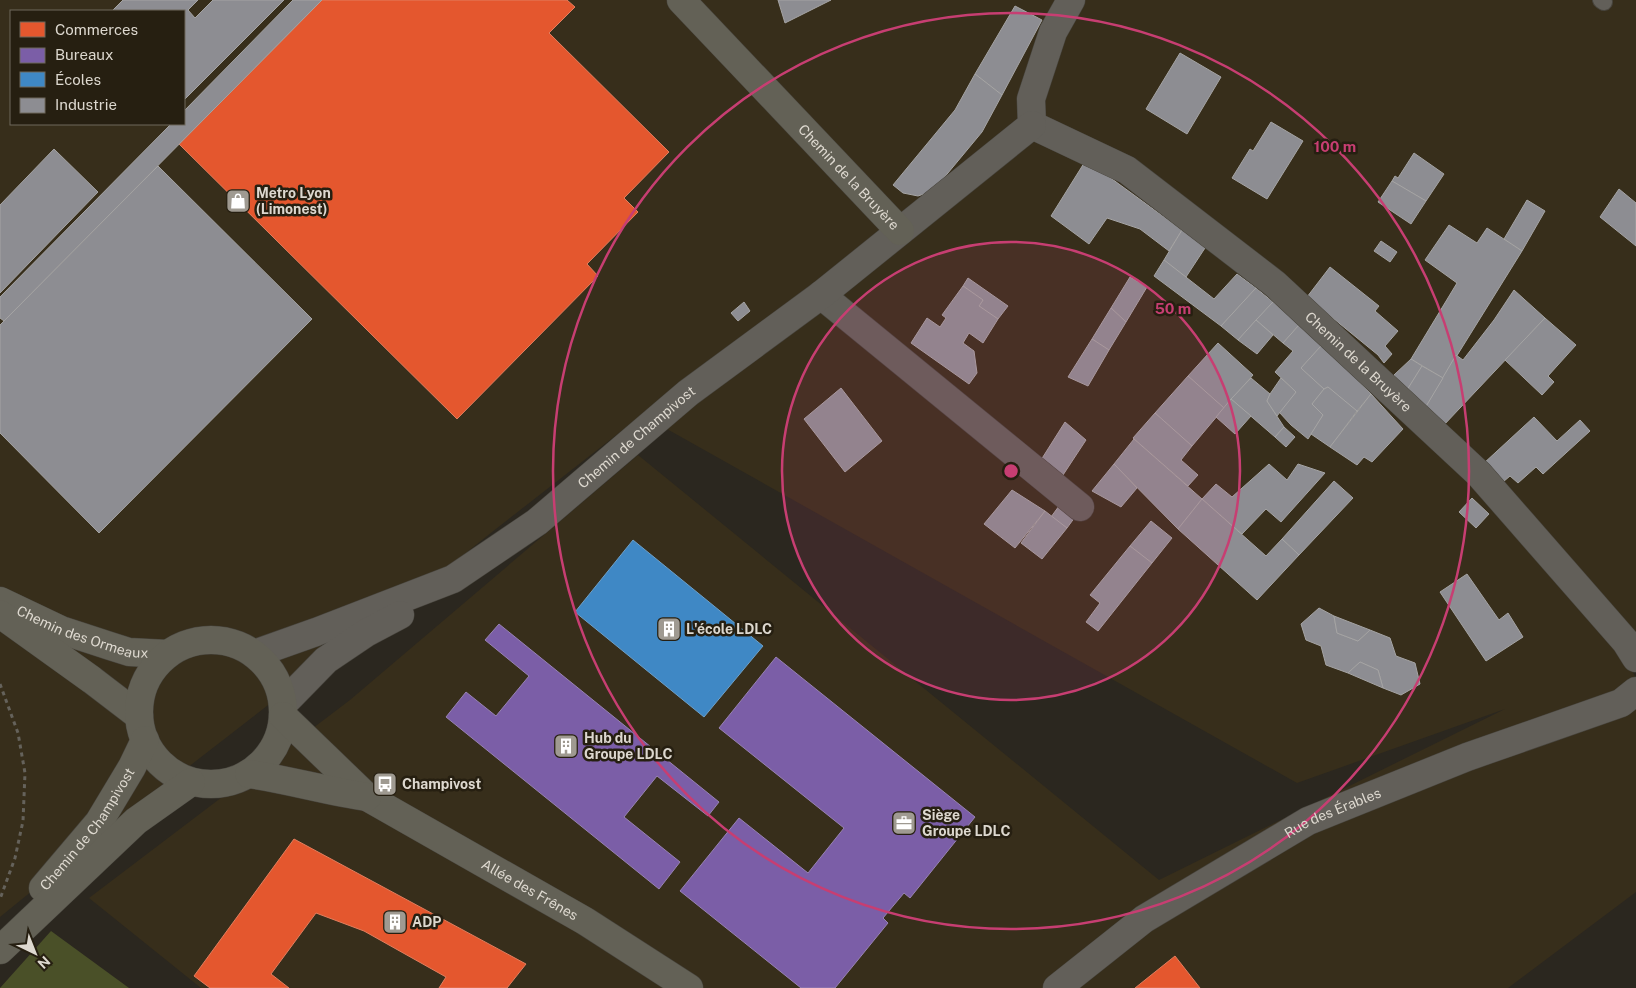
<svg xmlns="http://www.w3.org/2000/svg" width="1636" height="988" font-family="'Public Sans',sans-serif">
<rect width="100%" height="100%" fill="#2b271f"/>
<!-- built -->
<path fill="#372e1b" fill-rule="evenodd" d="M 0,0 L 1636,0 L 1636,661 L 1628,664 L 1636,678 L 1636,892 L 1508,988 L 201,988 L 89,898 L 350,700 L 638,455 L 1159,880 L 1505,709 L 1297,783 L 642,415 L 492,532 L 366,633 L 326,660 L 102,834 L 0,917 ZM 11,11 L 184,11 L 184,124 L 11,124 Z"/>
<!-- green -->
<polygon fill="#4a5028" points="51,931 129,988 0,988"/>
<!-- shops -->
<g fill="#e4572e" stroke="#e27e5e">
<polygon points="322,0 567,0 575,7 549,33 669,152 624,198 638,212 587,264 598,276 457,419 179,144"/>
<polygon points="294,839 526,964 507,988 439,988 446,977 364,931 316,913 271,974 289,988 210,988 194,976"/>
<polygon points="1175,956 1200,988 1135,988"/>
</g>
<!-- offices -->
<g fill="#7b5ea7" stroke="#9883b3">
<polygon points="499,624 719,802 708,816 657,776 624,817 680,862 659,889 446,717 466,692 496,716 529,676 485,640"/>
<polygon points="776,657 975,817 910,898 904,893 883,918 888,923 835,988 801,988 680,891 739,818 808,873 844,828 719,728"/>
</g>
<!-- schools -->
<polygon fill="#3f88c5" stroke="#6ea0c8" points="633,540 763,646 704,717 575,612"/>
<!-- industry -->
<g fill="#8d8d92" stroke="#a5a4a4">
<polygon points="123,0 198,0 188,10 195,18 213,0 284,0 184,100 184,11 112,11"/>
<polygon points="293,0 322,0 4,321 0,318 0,297 171,124 184,124 184,111"/>
<polygon points="778,0 831,0 785,23"/>
<polygon points="1015,6 1042,20 1002,95 975,74"/>
<polygon points="1180,53 1221,77 1187,134 1146,109"/>
<polygon points="975,74 1002,95 982,132 933,191 918,196 903,193 893,185 955,110"/>
<polygon points="1271,122 1303,141 1267,199 1232,178 1250,149 1253,151"/>
<polygon points="54,149 98,192 0,293 0,205"/>
<polygon points="1414,153 1444,174 1426,201 1392,181 1395,176 1398,178"/>
<polygon points="1086,160 1182,230 1169,251 1140,229 1107,218 1089,244 1051,216"/>
<polygon points="158,166 312,319 99,533 0,433 0,325"/>
<polygon points="1392,181 1426,201 1411,224 1378,202"/>
<polygon points="1619,189 1636,203 1636,246 1600,217"/>
<polygon points="1527,200 1545,211 1522,251 1504,239"/>
<polygon points="1449,225 1477,243 1487,228 1522,251 1443,378 1411,359 1457,283 1425,260"/>
<polygon points="1182,230 1205,248 1186,277 1164,260"/>
<polygon points="1381,241 1397,252 1390,262 1374,251"/>
<polygon points="1164,260 1214,299 1237,274 1256,288 1221,326 1154,276"/>
<polygon points="1330,267 1379,306 1375,311 1398,331 1385,346 1392,354 1384,363 1378,355 1307,297"/>
<polygon points="1130,277 1147,287 1126,322 1111,308"/>
<polygon points="968,278 1008,306 998,319 979,306 983,300 963,286"/>
<polygon points="963,286 983,300 979,306 998,319 983,343 969,333 963,343 974,351 977,373 969,384 911,343 927,318 940,327 946,318 942,315"/>
<polygon points="1256,288 1273,302 1238,340 1221,326"/>
<polygon points="1514,290 1545,318 1443,426 1425,408 1456,355 1463,360 1494,320"/>
<polygon points="744,302 750,311 738,321 731,313"/>
<polygon points="1273,302 1299,325 1283,343 1256,320"/>
<polygon points="1111,308 1126,322 1109,350 1092,339"/>
<polygon points="1545,318 1576,345 1548,376 1554,382 1542,395 1505,360"/>
<polygon points="1256,320 1273,335 1257,354 1238,340"/>
<polygon points="1299,325 1321,346 1301,368 1324,389 1312,404 1323,415 1308,439 1291,425 1279,412 1296,392 1275,372 1293,351 1283,343"/>
<polygon points="1092,339 1109,350 1088,386 1068,377"/>
<polygon points="1218,343 1253,375 1224,408 1188,376"/>
<polygon points="1321,346 1352,374 1371,394 1357,411 1328,387 1324,389 1301,368"/>
<polygon points="1411,359 1422,366 1407,390 1394,375"/>
<polygon points="1422,366 1443,378 1425,408 1407,390"/>
<polygon points="1188,376 1224,408 1192,446 1155,413"/>
<polygon points="1251,378 1270,394 1267,401 1284,427 1275,437 1231,399"/>
<polygon points="1281,378 1296,392 1277,416 1267,401 1270,394"/>
<polygon points="1328,387 1357,411 1330,447 1311,434 1323,415 1312,404 1324,389"/>
<polygon points="841,388 882,441 845,472 804,419"/>
<polygon points="1371,394 1403,429 1372,462 1364,457 1357,465 1330,447"/>
<polygon points="1231,399 1251,416 1235,434 1216,417"/>
<polygon points="1155,413 1192,446 1181,460 1198,475 1188,486 1133,438"/>
<polygon points="1534,417 1557,441 1580,420 1590,431 1543,474 1536,467 1518,483 1510,476 1503,482 1483,464"/>
<polygon points="1065,422 1086,440 1063,475 1041,460"/>
<polygon points="1284,427 1295,437 1286,447 1275,437"/>
<polygon points="1134,439 1202,499 1178,529 1114,464"/>
<polygon points="1114,464 1137,488 1121,507 1092,491"/>
<polygon points="1269,464 1287,480 1298,464 1325,473 1281,522 1266,509 1242,534 1202,499 1216,484 1232,497"/>
<polygon points="1334,481 1353,498 1299,555 1282,539"/>
<polygon points="1012,490 1045,511 1015,548 984,524"/>
<polygon points="1472,498 1489,514 1476,528 1459,512"/>
<polygon points="1202,499 1266,556 1282,539 1299,555 1257,600 1178,529"/>
<polygon points="1059,506 1075,517 1067,528 1051,517"/>
<polygon points="1045,511 1067,528 1042,559 1021,543"/>
<polygon points="1151,521 1172,538 1152,563 1130,546"/>
<polygon points="1130,546 1152,563 1098,631 1086,622 1100,603 1090,595"/>
<polygon points="1467,574 1499,620 1508,613 1523,637 1486,661 1440,592"/>
<polygon points="1319,608 1334,616 1337,633 1358,641 1370,630 1390,638 1396,656 1415,663 1420,684 1401,695 1383,688 1378,670 1360,662 1348,673 1326,665 1321,646 1306,640 1301,624"/>
<polygon points="1334,616 1370,630 1358,641 1337,633"/>
<polygon points="1360,662 1378,670 1383,688 1348,673"/>
</g>
<g fill="none" stroke-linecap="round" stroke-linejoin="round">
<!-- lane casing -->
<g stroke="#47443d" stroke-width="18">
<polyline id="lane" points="1601,0 1604,2"/>
</g>
<!-- street casing -->
<g stroke="#47443d" stroke-width="29">
<g id="street">
<path id="s1" d="M 1032,125 L 1127,170 L 1275,284 L 1479,474 L 1626,642 L 1636,658"/>
<polyline points="1032,125 1031,99 1053,32 1071,0"/>
<polyline points="821,295 1080,507"/>
<path id="s2" d="M 254,654 L 316,632 L 453,579 L 537,522 L 688,393 L 821,295 L 1032,125"/>
<polyline points="283,704 326,660 366,633 400,615"/>
<path id="s3" d="M 1057,988 L 1144,919 L 1308,821 L 1467,757 L 1621,703 L 1636,691"/>
</g>
</g>
<!-- secondary casing -->
<g stroke="#47443d" stroke-width="29">
<g id="secondary">
<path id="s4" d="M 681,0 L 900,231"/>
<path id="s5" d="M 0,601 L 61,630 L 110,646 L 129,652 L 168,654"/>
<polyline points="0,614 92,680 139,716"/>
<circle cx="211" cy="712" r="72"/>
<path id="s6" d="M 283,716 L 367,797 L 585,921 L 689,988"/>
<path d="M 249,774 C 289,780 327,791 367,797"/>
<path id="s7" d="M 43,888 L 99,822 L 132,767 L 145,740"/>
<polyline points="0,950 136,821 191,782"/>
</g>
</g>
<!-- path -->
<polyline stroke="#65625b" stroke-width="3" stroke-dasharray="4 4" stroke-linecap="butt" points="0,684 18,733 25,773 23,821 15,858 0,899"/>
<!-- lane -->
<use href="#lane" stroke="#625f59" stroke-width="16"/>
<!-- street -->
<use href="#street" stroke="#625f59" stroke-width="28"/>
<!-- secondary -->
<use href="#secondary" stroke="#636156" stroke-width="28"/>
</g>
<!-- distance rings -->
<circle cx="1011" cy="471" r="229" fill="#c73e72" fill-opacity=".12"/>
<g fill="none" stroke="#c73e72" stroke-width="2.5">
<circle cx="1011" cy="471" r="229"/>
<circle cx="1011" cy="471" r="458"/>
</g>
<!-- icons -->
<defs>
<g id="shop-square" transform="scale(1.25)"><rect x="-9" y="-9" width="18" height="18" rx="4" fill="#9f9a91" stroke="#261f11"/><path d="M-5-2.5h2.3a2.7 3.5 0 0 1 5.4 0H5L5.5 6h-11ZM-1.5-2.5h3a1.5 2.3 0 0 0-3 0Z" fill="#fff"/></g>
<g id="building-square" transform="scale(1.25)"><rect x="-9" y="-9" width="18" height="18" rx="4" fill="#9f9a91" stroke="#261f11"/><path d="M-4-6H4V6H1V3H-1V6H-4ZM-2.5-4.3h1.7v1.8h-1.7ZM.8-4.3h1.7v1.8H.8ZM-2.5-1h1.7V.8h-1.7ZM.8-1h1.7V.8H.8Z" fill="#fff"/></g>
<g id="bus-square" transform="scale(1.25)"><rect x="-9" y="-9" width="18" height="18" rx="4" fill="#9f9a91" stroke="#261f11"/><path d="M-5-6H5V4H4V6H2V4H-2V6H-4V4H-5ZM-3.5-4V0h7V-4ZM-3.5 1.2v1.5H-2V1.2ZM2 1.2v1.5H3.5V1.2Z" fill="#fff"/></g>
<g id="office-square" transform="scale(1.25)"><rect x="-9" y="-9" width="18" height="18" rx="4" fill="#9f9a91" stroke="#261f11"/><path d="M-6-3h4V-5.5h4V-3h4V5H-6ZM-1-4.5V-3h2v-1.5ZM-6 0V1H6V0Z" fill="#fff"/></g>
</defs>
<g fill-rule="evenodd">
<use href="#shop-square" x="238" y="201"/>
<use href="#building-square" x="669" y="629"/>
<use href="#building-square" x="566" y="746"/>
<use href="#bus-square" x="385" y="784"/>
<use href="#office-square" x="904" y="823"/>
<use href="#building-square" x="395" y="922"/>
</g>
<g text-anchor="middle" dominant-baseline="central" stroke-width="5" stroke-linejoin="round" paint-order="stroke">
<!-- street labels -->
<g font-size="14" fill="#ddd8cf" stroke="#261f11">
<text stroke="none"><textPath href="#s4" startOffset="244">Chemin de la Bruyère</textPath></text>
<text stroke="none"><textPath href="#s1" startOffset="406">Chemin de la Bruyère</textPath></text>
<text stroke="none"><textPath href="#s2" startOffset="445">Chemin de Champivost</textPath></text>
<text stroke="none"><textPath href="#s5" startOffset="89">Chemin des Ormeaux</textPath></text>
<text stroke="none"><textPath href="#s3" startOffset="328">Rue des Érables</textPath></text>
<text stroke="none"><textPath href="#s7" startOffset="74">Chemin de Champivost</textPath></text>
<text stroke="none"><textPath href="#s6" startOffset="304">Allée des Frênes</textPath></text>
</g>
<!-- poi labels -->
<g font-size="14" font-weight="bold" fill="#ddd8cf" stroke="#261f11" text-anchor="start">
<text x="256" y="193">Metro Lyon<tspan x="256" dy="16">(Limonest)</tspan></text>
<text x="686" y="629">L'école LDLC</text>
<text x="584" y="738">Hub du<tspan x="584" dy="16">Groupe LDLC</tspan></text>
<text x="402" y="784">Champivost</text>
<text x="922" y="815">Siège<tspan x="922" dy="16">Groupe LDLC</tspan></text>
<text x="412" y="922">ADP</text>
</g>
</g>
<circle cx="1011" cy="471" r="8" fill="#c73e72" stroke="#261f11" stroke-width="2.5"/>
<g font-size="15" text-anchor="middle" font-weight="bold" fill="#c73e72" stroke="#261f11" stroke-width="5" stroke-linejoin="round" paint-order="stroke">
<text x="1335" y="152">100 m</text>
<text x="1173" y="314">50 m</text>
</g>
<!-- legend -->
<rect x="10" y="10" width="175" height="115" fill="#261f11" stroke="#6f695d"/>
<rect x="20" y="22" width="25" height="15" fill="#e4572e" stroke="#6f695d"/>
<text x="55" y="35" font-size="15" fill="#ddd8cf">Commerces</text>
<rect x="20" y="48" width="25" height="15" fill="#7b5ea7" stroke="#6f695d"/>
<text x="55" y="60" font-size="15" fill="#ddd8cf">Bureaux</text>
<rect x="20" y="72" width="25" height="15" fill="#3f88c5" stroke="#6f695d"/>
<text x="55" y="85" font-size="15" fill="#ddd8cf">Écoles</text>
<rect x="20" y="98" width="25" height="15" fill="#8d8d92" stroke="#6f695d"/>
<text x="55" y="110" font-size="15" fill="#ddd8cf">Industrie</text>
<!-- north arrow -->
<g transform="translate(35 953) rotate(137)" stroke="#261f11" stroke-width="4" paint-order="stroke">
<path d="M0-4L9 19L0 12L-9 19Z" fill="#ddd8cf"/>
<text y="-8" font-size="14" font-weight="bold" text-anchor="middle" fill="#ddd8cf">N</text>
</g>
</svg>
